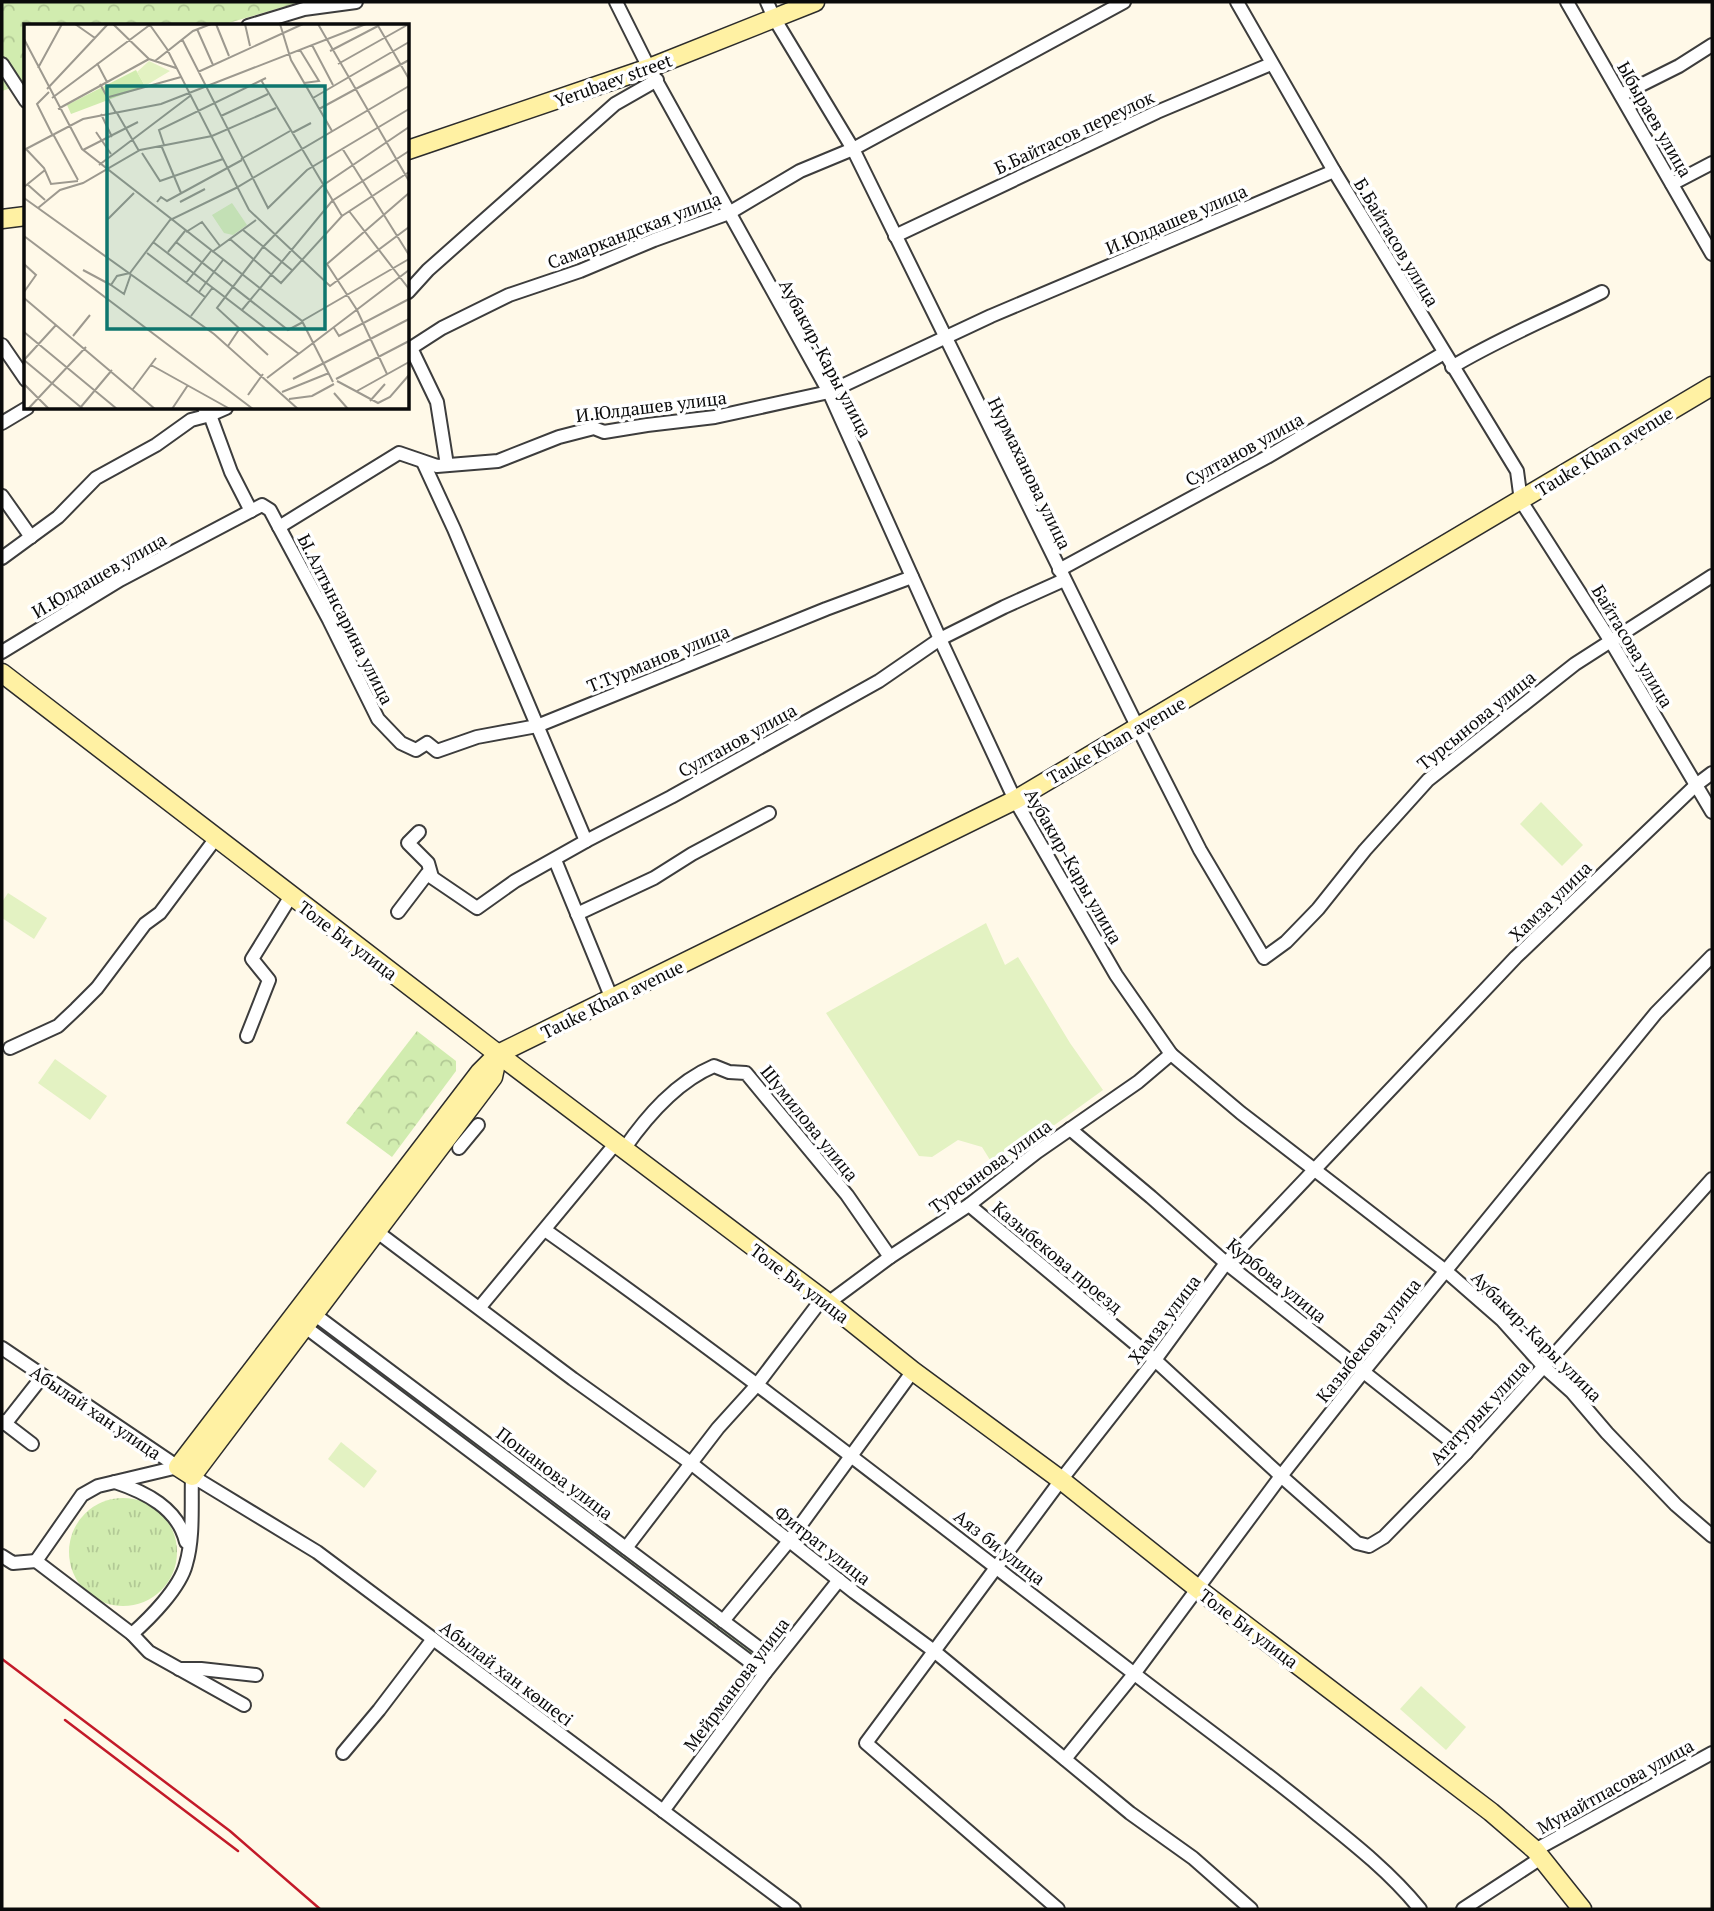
<svg xmlns="http://www.w3.org/2000/svg" width="1714" height="1911" font-family="'PT Serif',serif">
<defs>
<pattern id="grass-tufts" width="24" height="20" patternUnits="userSpaceOnUse" patternTransform="scale(1.75)"><rect width="24" height="20" fill="#d1ecaf"/><path d="M3 7l-1-3M5 7V3M7 7l1-3M15 17l-1-3M17 17v-4M19 17l1-3" fill="none" stroke="#b2c995"/></pattern>
<pattern id="park-crowns" width="20" height="18" patternUnits="userSpaceOnUse" patternTransform="scale(1.75)"><rect width="20" height="18" fill="#d1ecaf"/><path d="M2 6a3 3 0 1 1 6 0M12 15a3 3 0 1 1 6 0" fill="none" stroke="#b2c995"/></pattern>
</defs>
<rect width="100%" height="100%" fill="#fff9e8"/>
<!-- grass -->
<g fill="url(#grass-tufts)">
<polygon points="402,1385 544,1492 542,1497 539,1499 396,1392"/>
<circle cx="123" cy="1552" r="54"/>
<polygon points="555,1500 658,1577 652,1584 550,1507"/>
<polygon points="666,1583 766,1658 760,1666 660,1590"/>
</g>
<!-- park -->
<g fill="url(#park-crowns)">
<polygon points="2,2 300,2 218,26 26,26 26,83 2,91"/>
<polygon points="417,1031 456,1061 456,1071 392,1157 346,1123"/>
</g>
<!-- pitch -->
<g fill="#e3f2c2">
<polygon points="1541,802 1583,845 1562,866 1520,824"/>
<polygon points="8,893 47,918 34,939 2,918 2,902"/>
<polygon points="986,923 1005,965 1018,957 1070,1043 1103,1090 995,1168 982,1147 958,1140 932,1157 919,1156 826,1013"/>
<polygon points="55,1059 107,1096 90,1120 38,1083"/>
<polygon points="341,1442 377,1471 364,1488 328,1459"/>
<polygon points="1421,1686 1466,1727 1446,1750 1400,1709"/>
</g>
<g fill="none" stroke-linecap="round" stroke-linejoin="round">
<!-- street casing -->
<g stroke="#3d3d3d" stroke-width="16">
<g id="street">
<polyline points="616,2 649,68 829,392 940,639 1015,800 1116,975 1171,1054 1241,1113 1447,1272 1502,1320 1544,1367 1572,1392 1607,1433 1676,1505 1712,1536"/>
<polyline points="767,2 774,18 853,149 1138,728 1200,850 1264,958 1286,942 1318,909 1365,850 1428,780 1575,664 1712,576"/>
<polyline points="1237,2 1334,171 1517,471 1521,501 1610,640 1712,812"/>
<polyline points="1567,2 1712,254"/>
<polyline points="248,26 304,9 356,2"/>
<polyline points="2,64 26,101"/>
<polyline points="1621,95 1679,66 1712,45"/>
<polyline points="1672,184 1712,163"/>
<polyline points="895,236 1157,112 1271,64"/>
<polyline points="408,292 428,270 615,104 657,80"/>
<polyline points="2,345 26,380"/>
<path d="M 1452,367 C 1500,338 1552,317 1602,292"/>
<polyline points="204,408 210,415 231,472 251,511"/>
<polyline points="2,423 27,408"/>
<polyline points="423,462 454,529 586,841"/>
<polyline points="447,465 437,402 411,348 442,328 509,295 580,271 654,240 729,213 800,171 853,149 1124,2"/>
<polyline points="2,496 31,537"/>
<polyline points="279,527 329,620 378,719 401,743 416,750 427,743 437,751 477,737 537,726 826,609 912,577"/>
<polyline points="2,558 58,517 96,478 156,445 191,420 210,415 226,408"/>
<polyline points="1059,570 1267,457 1444,353"/>
<polyline points="2,652 120,580 262,505 270,510 279,527 399,453 437,466 498,461 559,437 594,428 604,432 647,425 715,417 829,392 991,316 1334,171"/>
<polyline points="419,832 408,843 428,863 432,877"/>
<polyline points="555,860 612,999"/>
<polyline points="398,912 427,874 477,908 515,881 586,841 671,797 879,681 940,639 1004,607 1064,580"/>
<polyline points="577,914 654,878 692,854 769,813"/>
<polyline points="247,1036 269,980 252,959 291,896"/>
<polyline points="10,1048 58,1026 76,1009 97,988 145,924 160,913 216,838"/>
<polyline points="1070,1129 1151,1197 1226,1263 1466,1453"/>
<polyline points="459,1148 478,1125"/>
<path d="M 624,1149 C 647,1116 676,1082 714,1066 L 729,1072 L 746,1073 L 847,1195 L 890,1257"/>
<polyline points="969,1205 1155,1360 1281,1476 1357,1543 1369,1546 1384,1537 1466,1453 1712,1179"/>
<polyline points="372,1228 573,1379 692,1464 854,1592 934,1651 1130,1813 1193,1858 1251,1909"/>
<path d="M 545,1230 C 745,1371 937,1523 1132,1672 C 1194,1720 1257,1765 1318,1815 C 1353,1843 1391,1873 1420,1909"/>
<polyline points="828,1303 890,1257 969,1205 1037,1152 1138,1082 1171,1054"/>
<polyline points="480,1307 616,1143"/>
<polyline points="314,1314 775,1660"/>
<polyline points="304,1326 765,1673"/>
<polyline points="2,1348 178,1467"/>
<polyline points="2,1421 32,1444"/>
<polyline points="5,1424 42,1377"/>
<path d="M 178,1467 L 98,1486 L 82,1495 L 36,1561 L 132,1634 C 150,1618 180,1588 186,1564 C 194,1537 191,1504 192,1476 L 317,1552 L 794,1909"/>
<path d="M 115,1482 C 145,1492 178,1508 186,1542"/>
<polyline points="626,1548 718,1428 756,1386 822,1299"/>
<polyline points="2,1556 13,1563 36,1561"/>
<polyline points="723,1621 789,1541 913,1371"/>
<polyline points="132,1634 149,1652 244,1705"/>
<polyline points="179,1669 201,1669 256,1675"/>
<polyline points="343,1753 379,1710 433,1639"/>
<polyline points="1065,1759 1134,1674 1281,1476 1363,1372 1656,1013 1712,956"/>
<polyline points="663,1811 765,1673 839,1580"/>
<polyline points="1535,1850 1712,1753"/>
<polyline points="1058,1909 866,1743 1061,1480 1155,1360 1226,1263 1516,957 1696,785 1712,773"/>
<polyline points="1463,1909 1541,1858"/>
</g>
</g>
<!-- secondary casing -->
<g stroke="#2c2c2c" stroke-width="21">
<g id="secondary">
<polyline points="408,150 649,68 815,2"/>
<polyline points="2,219 26,216"/>
<polyline points="2,673 498,1054 828,1303 913,1371 1061,1480 1198,1589 1491,1812 1535,1850 1582,1909"/>
<polyline points="498,1054 493,1077 192,1476 178,1467 480,1072 498,1054 1015,800 1712,386"/>
</g>
</g>
<!-- street -->
<use href="#street" stroke="#fff" stroke-width="12"/>
<!-- secondary -->
<use href="#secondary" stroke="#fff1a3" stroke-width="18"/>
<!-- rail -->
<g stroke="#c31a29" stroke-width="2.5">
<polyline points="2,1659 230,1831 320,1909"/>
<polyline points="65,1720 238,1851"/>
</g>
</g>
<g text-anchor="middle" dominant-baseline="central" stroke-width="7" stroke-linejoin="round" paint-order="stroke">
<!-- street labels -->
<g font-size="18" fill="#0a0a0a" stroke="#fff">
<text transform="translate(613 80) rotate(-20)">Yerubaev street</text>
<text transform="translate(1655 119) rotate(60)">Ыбыраев улица</text>
<text transform="translate(1074 132) rotate(-25)">Б.Байтасов переулок</text>
<text transform="translate(1176 219) rotate(-23)">И.Юлдашев улица</text>
<text transform="translate(634 230) rotate(-21)">Самаркандская улица</text>
<text transform="translate(1397 242) rotate(59)">Б.Байтасов улица</text>
<text transform="translate(826 358) rotate(62)">Аубакир-Кары улица</text>
<text transform="translate(651 406) rotate(-7)">И.Юлдашев улица</text>
<text transform="translate(1244 449) rotate(-29)">Султанов улица</text>
<text transform="translate(1604 451) rotate(-31)">Tauke Khan avenue</text>
<text transform="translate(1030 473) rotate(64)">Нурмаханова улица</text>
<text transform="translate(99 575) rotate(-30)">И.Юлдашев улица</text>
<text transform="translate(346 619) rotate(63)">Ы.Алтынсарина улица</text>
<text transform="translate(1633 646) rotate(59)">Байтасова улица</text>
<text transform="translate(658 658) rotate(-22)">Т.Турманов улица</text>
<text transform="translate(1476 720) rotate(-39)">Турсынова улица</text>
<text transform="translate(737 740) rotate(-29)">Султанов улица</text>
<text transform="translate(1116 740) rotate(-30)">Tauke Khan avenue</text>
<text transform="translate(1074 866) rotate(60)">Аубакир-Кары улица</text>
<text transform="translate(1550 901) rotate(-44)">Хамза улица</text>
<text transform="translate(348 940) rotate(37)">Толе Би улица</text>
<text transform="translate(612 999) rotate(-26)">Tauke Khan avenue</text>
<text transform="translate(810 1123) rotate(51)">Шумилова улица</text>
<text transform="translate(990 1166) rotate(-36)">Турсынова улица</text>
<text transform="translate(1058 1257) rotate(40)">Казыбекова проезд</text>
<text transform="translate(1277 1280) rotate(39)">Курбова улица</text>
<text transform="translate(800 1283) rotate(37)">Толе Би улица</text>
<text transform="translate(1164 1319) rotate(-53)">Хамза улица</text>
<text transform="translate(1537 1336) rotate(45)">Аубакир-Кары улица</text>
<text transform="translate(1368 1340) rotate(-51)">Казыбекова улица</text>
<text transform="translate(96 1412) rotate(34)">Абылай хан улица</text>
<text transform="translate(1479 1412) rotate(-47)">Ататурык улица</text>
<text transform="translate(555 1473) rotate(37)">Пошанова улица</text>
<text transform="translate(823 1545) rotate(38)">Фитрат улица</text>
<text transform="translate(1000 1547) rotate(38)">Аяз би улица</text>
<text transform="translate(1249 1628) rotate(37)">Толе Би улица</text>
<text transform="translate(507 1673) rotate(37)">Абылай хан көшесі</text>
<text transform="translate(736 1684) rotate(-53)">Мейрманова улица</text>
<text transform="translate(1615 1786) rotate(-29)">Мунайтпасова улица</text>
</g>
</g>
<!-- overview -->
<g transform="translate(24 24)">
<rect width="385" height="385" fill="#fff9e8"/>
<path d="M 112,46 L 121,62 L 47,90 L 43,81 Z" fill="#d1ecaf"/>
<path d="M 125,37 L 146,47 L 121,62 L 113,48 ZM 208,179 L 223,201 L 209,211 L 200,209 L 188,191 Z" fill="#e3f2c2"/>
<path fill="none" stroke="#9d998f" stroke-width="2" d="M 51,0 L 71,14M 89,0 L 125,35 L 152,44M 192,0 L 205,32M 221,0 L 226,22M 256,0 L 267,36 L 308,107M 294,0 L 385,157M 353,0 L 385,55M 126,1 L 143,25 L 225,186 L 306,262 L 385,203M 173,5 L 189,41M 0,15 L 58,125 L 278,297 L 309,358M 158,15 L 244,184 L 283,146 L 385,85M 288,21 L 309,61M 276,26 L 295,57 L 280,59M 306,27 L 354,2M 131,37 L 169,7 L 187,0M 73,39 L 83,58M 314,40 L 385,0M 14,44 L 38,0M 174,48 L 279,0M 237,56 L 318,192M 76,60 L 92,89M 23,65 L 84,0M 25,68 L 13,80 L 28,110M 85,73 L 157,53M 28,74 L 127,0M 289,74 L 385,18M 34,85 L 125,35M 295,85 L 385,36M 93,89 L 115,127M 77,90 L 88,113M 197,92 L 244,70M 72,108 L 87,130M 268,109 L 287,99M 29,110 L 54,156M 137,121 L 157,169M 140,121 L 135,106 L 242,54M 318,124 L 385,231M 2,125 L 20,144 L 27,160 L 54,157M 0,126 L 59,95 L 137,80 L 342,0M 59,126 L 114,98M 118,129 L 136,157 L 199,135M 217,135 L 266,107M 75,141 L 166,72M 3,160 L 21,176M 0,163 L 21,146M 0,174 L 190,310 L 274,385M 133,178 L 137,173 L 143,177 L 218,136M 156,178 L 181,165M 14,184 L 36,166 L 59,159 L 116,126 L 188,112 L 252,84M 325,187 L 385,265M 84,195 L 110,169M 219,206 L 269,247M 162,208 L 178,198 L 196,222M 0,212 L 229,385M 206,215 L 257,259 L 318,192 L 385,148M 129,218 L 275,330M 152,218 L 264,306 L 279,298M 144,228 L 161,207M 188,228 L 232,196M 123,229 L 181,273M 0,240 L 12,251 L 0,268M 59,246 L 87,261M 106,249 L 146,196 L 212,164 L 385,62M 106,249 L 93,252 L 87,261 L 100,270 L 107,250M 162,259 L 187,227M 175,268 L 199,236M 0,274 L 131,385M 218,286 L 308,177 L 385,127M 167,292 L 189,263M 278,297 L 385,235M 310,304 L 315,312 L 385,275M 0,308 L 93,385M 49,312 L 66,291M 204,322 L 216,304M 244,331 L 193,284 L 239,223 L 298,162 L 385,103M 0,336 L 59,385M 0,336 L 32,301M 127,341 L 206,385M 363,350 L 333,286 L 303,240 L 385,169M 243,354 L 385,246M 269,355 L 385,295M 312,355 L 385,317M 313,357 L 354,379 L 366,373 L 385,351M 0,360 L 25,385M 109,365 L 132,334M 333,367 L 385,338M 258,368 L 305,349M 310,369 L 324,385M 224,371 L 239,350M 265,375 L 288,372 L 310,360M 346,377 L 361,360M 56,384 L 88,346M 4,385 L 62,323M 148,385 L 164,361"/>
<path fill="#0f766e" fill-opacity="0.15" stroke="#0f766e" stroke-width="3.5" d="M 83,62 L 301,62 L 301,305 L 83,305 Z"/>
<rect width="385" height="385" fill="none" stroke="#0a0a0a" stroke-width="3.5"/>
</g>
<!-- border -->
<rect width="1714" height="1911" fill="none" stroke="#0a0a0a" stroke-width="7"/>
</svg>
